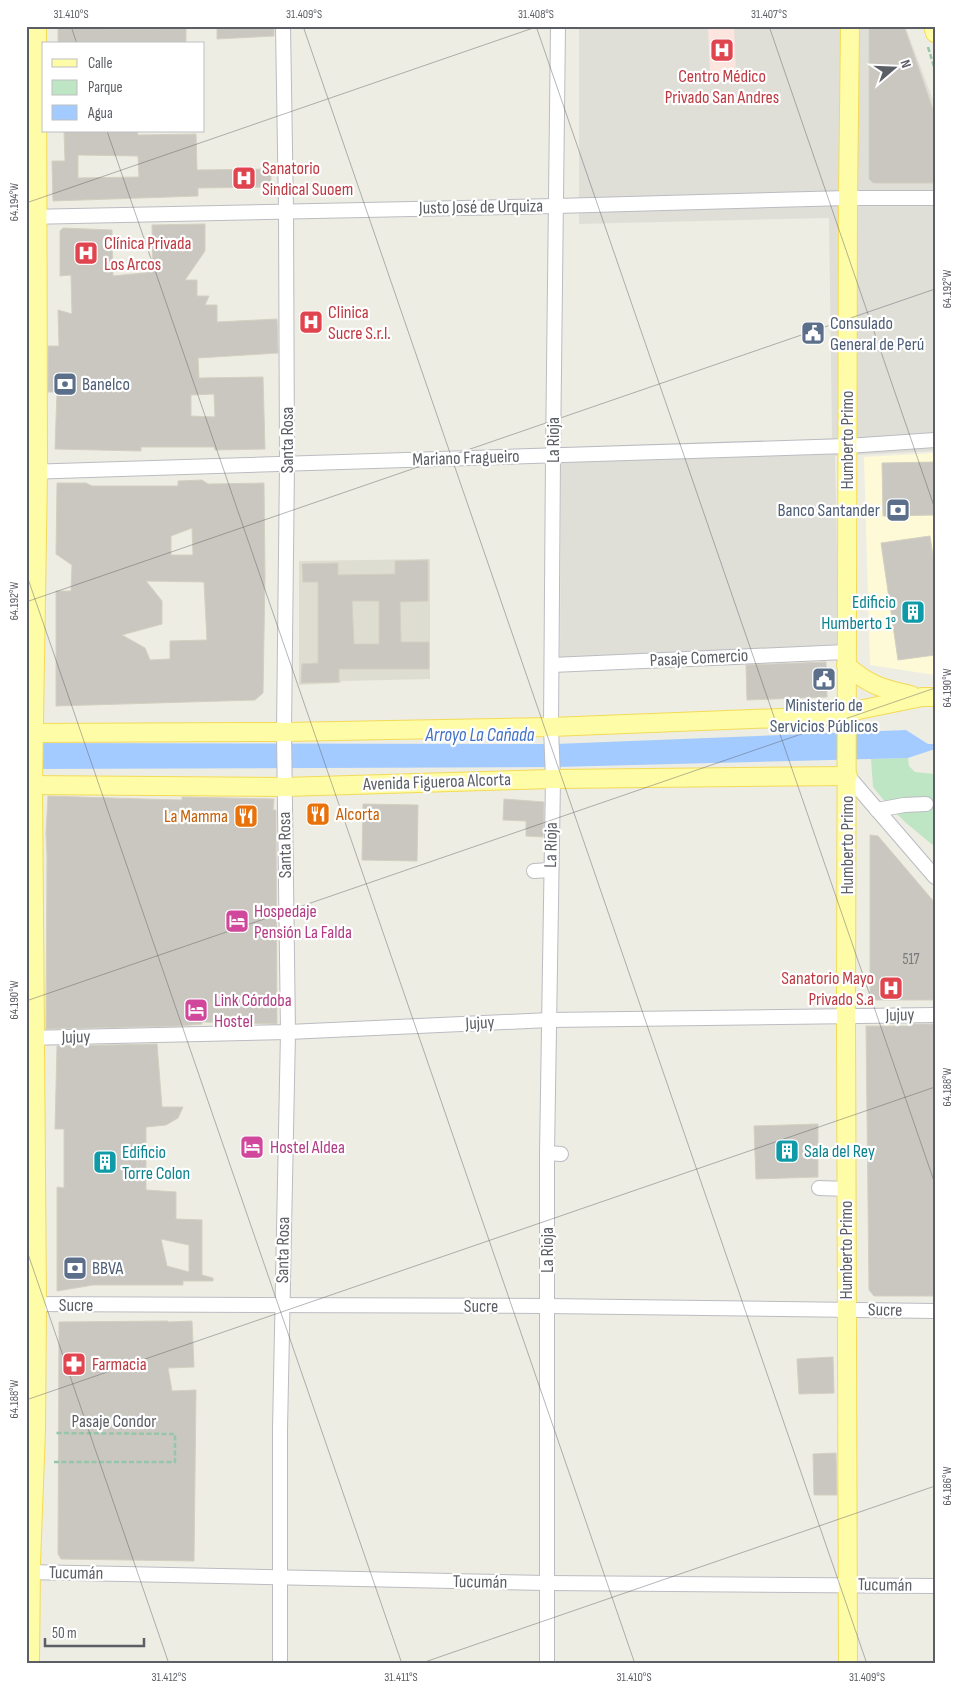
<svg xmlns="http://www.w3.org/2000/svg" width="961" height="1690" font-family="'Sofia Sans Condensed',sans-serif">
<rect width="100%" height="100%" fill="#eeede3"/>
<!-- commercial -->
<polygon fill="#fefad8" points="935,453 935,675 870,665 864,457"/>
<!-- industrial -->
<polygon fill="#dfdfd8" points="579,26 905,26 935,105 935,451 835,456 839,645 560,658 561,461 832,438 829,218 579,224"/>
<!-- education -->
<polygon fill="#deddd1" points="430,559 430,679 342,681 340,683 299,685 299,561"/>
<!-- medical -->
<polygon fill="#fce5df" points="708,26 734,26 736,74 710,75"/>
<!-- green -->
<polygon fill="#bfe6c4" points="908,758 909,766 915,772 935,774 935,847 905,822 886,803 873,787 871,759"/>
<!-- water -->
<polygon fill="#a3cbff" points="906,730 928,744 935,744 935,749 908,758 556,767 26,769 26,743 555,744"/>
<!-- building -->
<g fill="#c9c7c0" stroke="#d3d0c1" fill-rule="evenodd">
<polygon points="65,26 106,26 106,29 158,29 159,26 186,26 186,44 58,44 58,28 65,29"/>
<polygon points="217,26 274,26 274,36 217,39"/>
<polygon points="869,26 904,26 935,115 935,183 873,183 869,179"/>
<path d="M 64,131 L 137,131 L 138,135 L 196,134 L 197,170 L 271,169 L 271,187 L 198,188 L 198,196 L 53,201 L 52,161 L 65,161 ZM 78,155 L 138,156 L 139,177 L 78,178 Z"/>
<path d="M 205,224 L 205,251 L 185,280 L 197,280 L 197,296 L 209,296 L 205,305 L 217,305 L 217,322 L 277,319 L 278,353 L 198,358 L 199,378 L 263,377 L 265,449 L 215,450 L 214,447 L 141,447 L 141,451 L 55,449 L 57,392 L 48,392 L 48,346 L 59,346 L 58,310 L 72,314 L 71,275 L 60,276 L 60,231 L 63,228 L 112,230 L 113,276 L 153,272 L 152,225 ZM 214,394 L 215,417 L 191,416 L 191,395 Z"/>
<polygon points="935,462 935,515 883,516 882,463"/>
<path d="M 202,480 L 208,484 L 264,483 L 265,575 L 263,693 L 255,700 L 56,706 L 56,591 L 71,591 L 72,565 L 56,554 L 57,483 L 86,483 L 92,486 L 178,486 L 178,481 ZM 192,528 L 193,555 L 171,555 L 171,536 ZM 146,581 L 204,582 L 207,640 L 170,641 L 170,659 L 150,660 L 145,648 L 122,635 L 162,624 L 162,601 Z"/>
<polygon points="930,536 935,569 935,655 898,660 881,543"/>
<path d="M 428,560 L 428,601 L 400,602 L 401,642 L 429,642 L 429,669 L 339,669 L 339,682 L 301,683 L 302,664 L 318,663 L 318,582 L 303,582 L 302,564 L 338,563 L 338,575 L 395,574 L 395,561 ZM 352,601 L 379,601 L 379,644 L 354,644 Z"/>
<polygon points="826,662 827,697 747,700 746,665"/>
<polygon points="48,796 144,799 182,800 182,797 274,799 273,810 276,810 277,1024 202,1022 202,1024 179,1026 46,1029 47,855 46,833"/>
<polygon points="504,799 544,802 543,837 526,836 526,821 503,820"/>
<polygon points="363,804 418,805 417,861 362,860"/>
<polygon points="870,835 878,836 935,903 935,1000 870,1000"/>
<polygon points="909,1024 935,1024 935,1296 874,1296 869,1290 866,1026 911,1026"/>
<path d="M 157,1044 L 162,1107 L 183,1107 L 178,1118 L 166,1125 L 146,1127 L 146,1190 L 176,1192 L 176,1219 L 202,1220 L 202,1275 L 213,1278 L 213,1281 L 183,1281 L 183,1285 L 93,1285 L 57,1291 L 57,1187 L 64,1188 L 64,1129 L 55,1129 L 57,1046 ZM 161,1239 L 189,1245 L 189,1272 L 167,1266 Z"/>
<polygon points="818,1124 818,1177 756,1179 754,1126"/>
<polygon points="168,1321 168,1322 192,1321 194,1367 168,1368 172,1391 196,1390 194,1561 61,1559 58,1554 59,1322"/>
<polygon points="833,1357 834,1393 799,1394 797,1359"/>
<polygon points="836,1453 837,1495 814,1495 813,1454"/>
</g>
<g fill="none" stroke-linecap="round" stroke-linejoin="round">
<!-- minor casing -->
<g stroke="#bbbcc2" stroke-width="16">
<g id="minor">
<polyline points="26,217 556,206 848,198 935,198"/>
<polyline points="26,472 847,446 935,440"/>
<polyline points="552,665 846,652"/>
<polyline points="848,776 935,877"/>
<polyline points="877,810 904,805 926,804"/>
<polyline points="534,871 551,870"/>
<polyline points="26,1038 288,1032 549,1020 935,1015"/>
<polyline points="547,1153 561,1154"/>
<polyline points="819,1188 846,1189"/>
<polyline points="26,1304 546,1306 935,1311"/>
<polyline points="26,1572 547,1583 935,1586"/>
<polyline points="280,1664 280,1430 288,1032 284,732 287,464 286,211 283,26"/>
<polyline points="547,1664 547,1153 553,779 551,727 553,455 558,26"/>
</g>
</g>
<!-- major casing -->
<g stroke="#f3db57" stroke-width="20">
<g id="major">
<polyline points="933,26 935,33"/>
<path d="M 846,665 C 869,685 882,689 911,695"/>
<polyline points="26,733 284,732 551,727 829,716 922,697 935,697"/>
<polyline points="26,785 284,787 553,779 848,776"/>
<polyline points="30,1664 31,1563 36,1430 37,1304 33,785 38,472 37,26"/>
<polyline points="848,1664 846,1016 848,198 850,26"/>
</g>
</g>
<!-- path -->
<g stroke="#97c5aa" stroke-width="2.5" stroke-dasharray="5 2.5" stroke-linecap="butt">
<polyline points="928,47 935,70"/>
<polyline points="54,1462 175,1462 175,1434 54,1433"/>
</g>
<!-- minor -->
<use href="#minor" stroke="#fff" stroke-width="14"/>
<!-- major -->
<use href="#major" stroke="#fffca8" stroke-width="18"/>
</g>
<!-- ticks -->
<path fill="none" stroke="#5b5e64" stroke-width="1" stroke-opacity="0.45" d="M 71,26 L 77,44M 303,26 L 867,1664M 536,26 L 935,1184M 769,26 L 935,509M 107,131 L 635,1664M 26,203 L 539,26M 26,573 L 402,1664M 26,602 L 935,289M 26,1001 L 935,688M 26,1248 L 169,1664M 26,1400 L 935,1087M 419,1664 L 935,1486"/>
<!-- icons -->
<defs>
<g id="hospital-square" transform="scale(1.25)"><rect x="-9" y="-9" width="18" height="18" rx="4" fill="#e0444e" stroke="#fff"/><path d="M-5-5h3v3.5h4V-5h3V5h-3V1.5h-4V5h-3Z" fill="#fff"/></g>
<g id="civic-square" transform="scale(1.25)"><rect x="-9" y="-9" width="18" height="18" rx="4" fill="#5c6f8a" stroke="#fff"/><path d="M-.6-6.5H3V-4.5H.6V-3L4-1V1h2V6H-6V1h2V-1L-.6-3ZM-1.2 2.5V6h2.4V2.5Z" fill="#fff"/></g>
<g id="bank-square" transform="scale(1.25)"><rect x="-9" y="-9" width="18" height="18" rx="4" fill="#5c6f8a" stroke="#fff"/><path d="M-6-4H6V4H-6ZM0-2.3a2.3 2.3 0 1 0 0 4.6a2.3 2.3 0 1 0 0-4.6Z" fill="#fff"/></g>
<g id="building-square" transform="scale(1.25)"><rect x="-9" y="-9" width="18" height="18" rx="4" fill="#0f9aa8" stroke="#fff"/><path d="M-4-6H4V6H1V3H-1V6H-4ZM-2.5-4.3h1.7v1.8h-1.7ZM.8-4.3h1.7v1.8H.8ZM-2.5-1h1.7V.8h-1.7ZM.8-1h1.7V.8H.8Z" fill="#fff"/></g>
<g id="restaurant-square" transform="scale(1.25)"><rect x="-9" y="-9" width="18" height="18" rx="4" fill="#e8710a" stroke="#fff"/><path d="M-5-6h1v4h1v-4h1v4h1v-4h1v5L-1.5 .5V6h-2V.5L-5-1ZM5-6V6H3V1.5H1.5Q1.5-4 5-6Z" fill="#fff"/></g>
<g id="hotel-square" transform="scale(1.25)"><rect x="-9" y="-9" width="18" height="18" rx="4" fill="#d1479c" stroke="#fff"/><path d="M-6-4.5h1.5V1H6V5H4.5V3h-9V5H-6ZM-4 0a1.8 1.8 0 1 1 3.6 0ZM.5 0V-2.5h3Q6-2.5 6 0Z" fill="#fff"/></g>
<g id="pharmacy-square" transform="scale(1.25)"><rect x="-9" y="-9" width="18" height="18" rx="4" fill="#e0444e" stroke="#fff"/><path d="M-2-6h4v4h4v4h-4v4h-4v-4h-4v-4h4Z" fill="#fff"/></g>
</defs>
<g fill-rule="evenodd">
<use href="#hospital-square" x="722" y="50"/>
<use href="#hospital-square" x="244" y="178"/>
<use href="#hospital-square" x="86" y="253"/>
<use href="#hospital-square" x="311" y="322"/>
<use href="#civic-square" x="813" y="333"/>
<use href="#bank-square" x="65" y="384"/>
<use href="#bank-square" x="898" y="510"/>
<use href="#building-square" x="913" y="612"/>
<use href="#civic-square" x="824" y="679"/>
<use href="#restaurant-square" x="318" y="814"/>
<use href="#restaurant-square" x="246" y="816"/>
<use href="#hotel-square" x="237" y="921"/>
<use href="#hospital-square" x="891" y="988"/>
<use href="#hotel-square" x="196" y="1010"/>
<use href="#hotel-square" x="252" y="1147"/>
<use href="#building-square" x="787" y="1151"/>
<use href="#building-square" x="105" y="1162"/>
<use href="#bank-square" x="75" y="1268"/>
<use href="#pharmacy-square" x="74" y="1364"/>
</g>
<g text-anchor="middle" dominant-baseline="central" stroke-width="4.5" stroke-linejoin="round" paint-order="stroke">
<!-- number labels -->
<g font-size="15" fill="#76787b">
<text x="911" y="959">517</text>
</g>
<!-- health labels -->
<g font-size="18" fill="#be3a42" stroke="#fff" text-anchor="start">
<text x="722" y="76" text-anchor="middle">Centro Médico<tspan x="722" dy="21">Privado San Andres</tspan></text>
<text x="262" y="168">Sanatorio<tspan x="262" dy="21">Sindical Suoem</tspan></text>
<text x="104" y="243">Clínica Privada<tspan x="104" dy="21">Los Arcos</tspan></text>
<text x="328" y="312">Clinica<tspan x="328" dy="21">Sucre S.r.l.</tspan></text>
<text x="874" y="978" text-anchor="end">Sanatorio Mayo<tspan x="874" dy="21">Privado S.a</tspan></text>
<text x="92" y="1364">Farmacia</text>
</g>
<!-- street labels -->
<g font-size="18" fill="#5b5e64" stroke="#fff">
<text transform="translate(481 207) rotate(-1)">Justo José de Urquiza</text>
<text transform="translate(287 440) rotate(-90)">Santa Rosa</text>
<text transform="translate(553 440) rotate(-90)">La Rioja</text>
<text transform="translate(847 440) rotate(-90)">Humberto Primo</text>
<text transform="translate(466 458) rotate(-2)">Mariano Fragueiro</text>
<text transform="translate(699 658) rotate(-3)">Pasaje Comercio</text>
<text transform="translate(437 782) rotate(-2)">Avenida Figueroa Alcorta</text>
<text transform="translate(285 845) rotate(-91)">Santa Rosa</text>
<text transform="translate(551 845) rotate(-89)">La Rioja</text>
<text transform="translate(847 845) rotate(-90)">Humberto Primo</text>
<text transform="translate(900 1015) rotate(-1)">Jujuy</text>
<text transform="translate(480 1023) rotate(-3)">Jujuy</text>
<text transform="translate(76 1037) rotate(-1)">Jujuy</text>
<text transform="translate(283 1250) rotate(-89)">Santa Rosa</text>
<text transform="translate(547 1250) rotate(-90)">La Rioja</text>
<text transform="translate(846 1250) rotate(-90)">Humberto Primo</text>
<text x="76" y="1305">Sucre</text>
<text x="481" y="1306">Sucre</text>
<text transform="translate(885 1310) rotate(1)">Sucre</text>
<text x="114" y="1421">Pasaje Condor</text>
<text transform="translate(76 1573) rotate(1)">Tucumán</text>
<text transform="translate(480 1582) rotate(1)">Tucumán</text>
<text transform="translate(885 1585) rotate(1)">Tucumán</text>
</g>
<!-- service labels -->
<g font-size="18" fill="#4e5e75" stroke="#fff" text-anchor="start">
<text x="830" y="323">Consulado<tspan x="830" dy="21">General de Perú</tspan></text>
<text x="82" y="384">Banelco</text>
<text x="880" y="510" text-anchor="end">Banco Santander</text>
<text x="824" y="705" text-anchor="middle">Ministerio de<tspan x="824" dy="21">Servicios Públicos</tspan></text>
<text x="92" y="1268">BBVA</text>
</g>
<!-- culture labels -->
<g font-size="18" fill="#0d838f" stroke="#fff" text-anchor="start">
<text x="896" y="602" text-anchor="end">Edificio<tspan x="896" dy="21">Humberto 1°</tspan></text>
<text x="804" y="1151">Sala del Rey</text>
<text x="122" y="1152">Edificio<tspan x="122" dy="21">Torre Colon</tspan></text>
</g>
<!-- food labels -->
<g font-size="18" fill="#c56008" stroke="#fff" text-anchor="start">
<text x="336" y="814">Alcorta</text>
<text x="228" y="816" text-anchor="end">La Mamma</text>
</g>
<!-- hotel labels -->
<g font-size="18" fill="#b23c85" stroke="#fff" text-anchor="start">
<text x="254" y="911">Hospedaje<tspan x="254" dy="21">Pensión La Falda</tspan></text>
<text x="214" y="1000">Link Córdoba<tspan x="214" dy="21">Hostel</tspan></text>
<text x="270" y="1147">Hostel Aldea</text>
</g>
<!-- water labels -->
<g font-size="19" font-style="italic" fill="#4372c5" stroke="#fff">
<text x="480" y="735">Arroyo La Cañada</text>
</g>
</g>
<!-- border -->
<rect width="961" height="1690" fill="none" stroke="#ffffff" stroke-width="55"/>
<!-- legend -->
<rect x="42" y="42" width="162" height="90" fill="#ffffff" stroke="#bdbfc1"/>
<rect x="52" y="59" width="25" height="8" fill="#fffca8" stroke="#bdbfc1"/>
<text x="88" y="68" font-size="15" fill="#5b5e64">Calle</text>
<rect x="52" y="80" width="25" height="15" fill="#bfe6c4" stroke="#bdbfc1"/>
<text x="88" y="92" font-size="15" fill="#5b5e64">Parque</text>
<rect x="52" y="105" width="25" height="15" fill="#a3cbff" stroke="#bdbfc1"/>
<text x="88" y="118" font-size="15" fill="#5b5e64">Agua</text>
<!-- north arrow -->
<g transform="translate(894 68) rotate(71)" stroke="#ffffff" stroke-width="4" paint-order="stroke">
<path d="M0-4L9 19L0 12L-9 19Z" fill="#5b5e64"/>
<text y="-8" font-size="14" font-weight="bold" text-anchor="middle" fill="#5b5e64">N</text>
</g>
<!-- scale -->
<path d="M45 1638v8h99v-8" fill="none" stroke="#5b5e64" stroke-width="2.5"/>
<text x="52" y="1638" font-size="15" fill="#5b5e64" stroke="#ffffff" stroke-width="4" paint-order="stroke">50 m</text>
<rect x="28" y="28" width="906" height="1634" fill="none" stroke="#5b5e64" stroke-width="2"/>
<g font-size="12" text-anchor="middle" fill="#5b5e64">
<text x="71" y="18">31.410°S</text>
<text x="304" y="18">31.409°S</text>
<text x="536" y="18">31.408°S</text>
<text x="769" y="18">31.407°S</text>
<text transform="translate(14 202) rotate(-90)" y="4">64.194°W</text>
<text transform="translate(947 289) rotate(-90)" y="4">64.192°W</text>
<text transform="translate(14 601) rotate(-90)" y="4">64.192°W</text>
<text transform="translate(947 688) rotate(-90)" y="4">64.190°W</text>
<text transform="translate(14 1000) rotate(-90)" y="4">64.190°W</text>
<text transform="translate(947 1087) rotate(-90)" y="4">64.188°W</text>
<text transform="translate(14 1399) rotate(-90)" y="4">64.188°W</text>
<text transform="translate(947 1486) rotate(-90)" y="4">64.186°W</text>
<text x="169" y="1681">31.412°S</text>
<text x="401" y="1681">31.411°S</text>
<text x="634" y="1681">31.410°S</text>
<text x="867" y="1681">31.409°S</text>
</g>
</svg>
